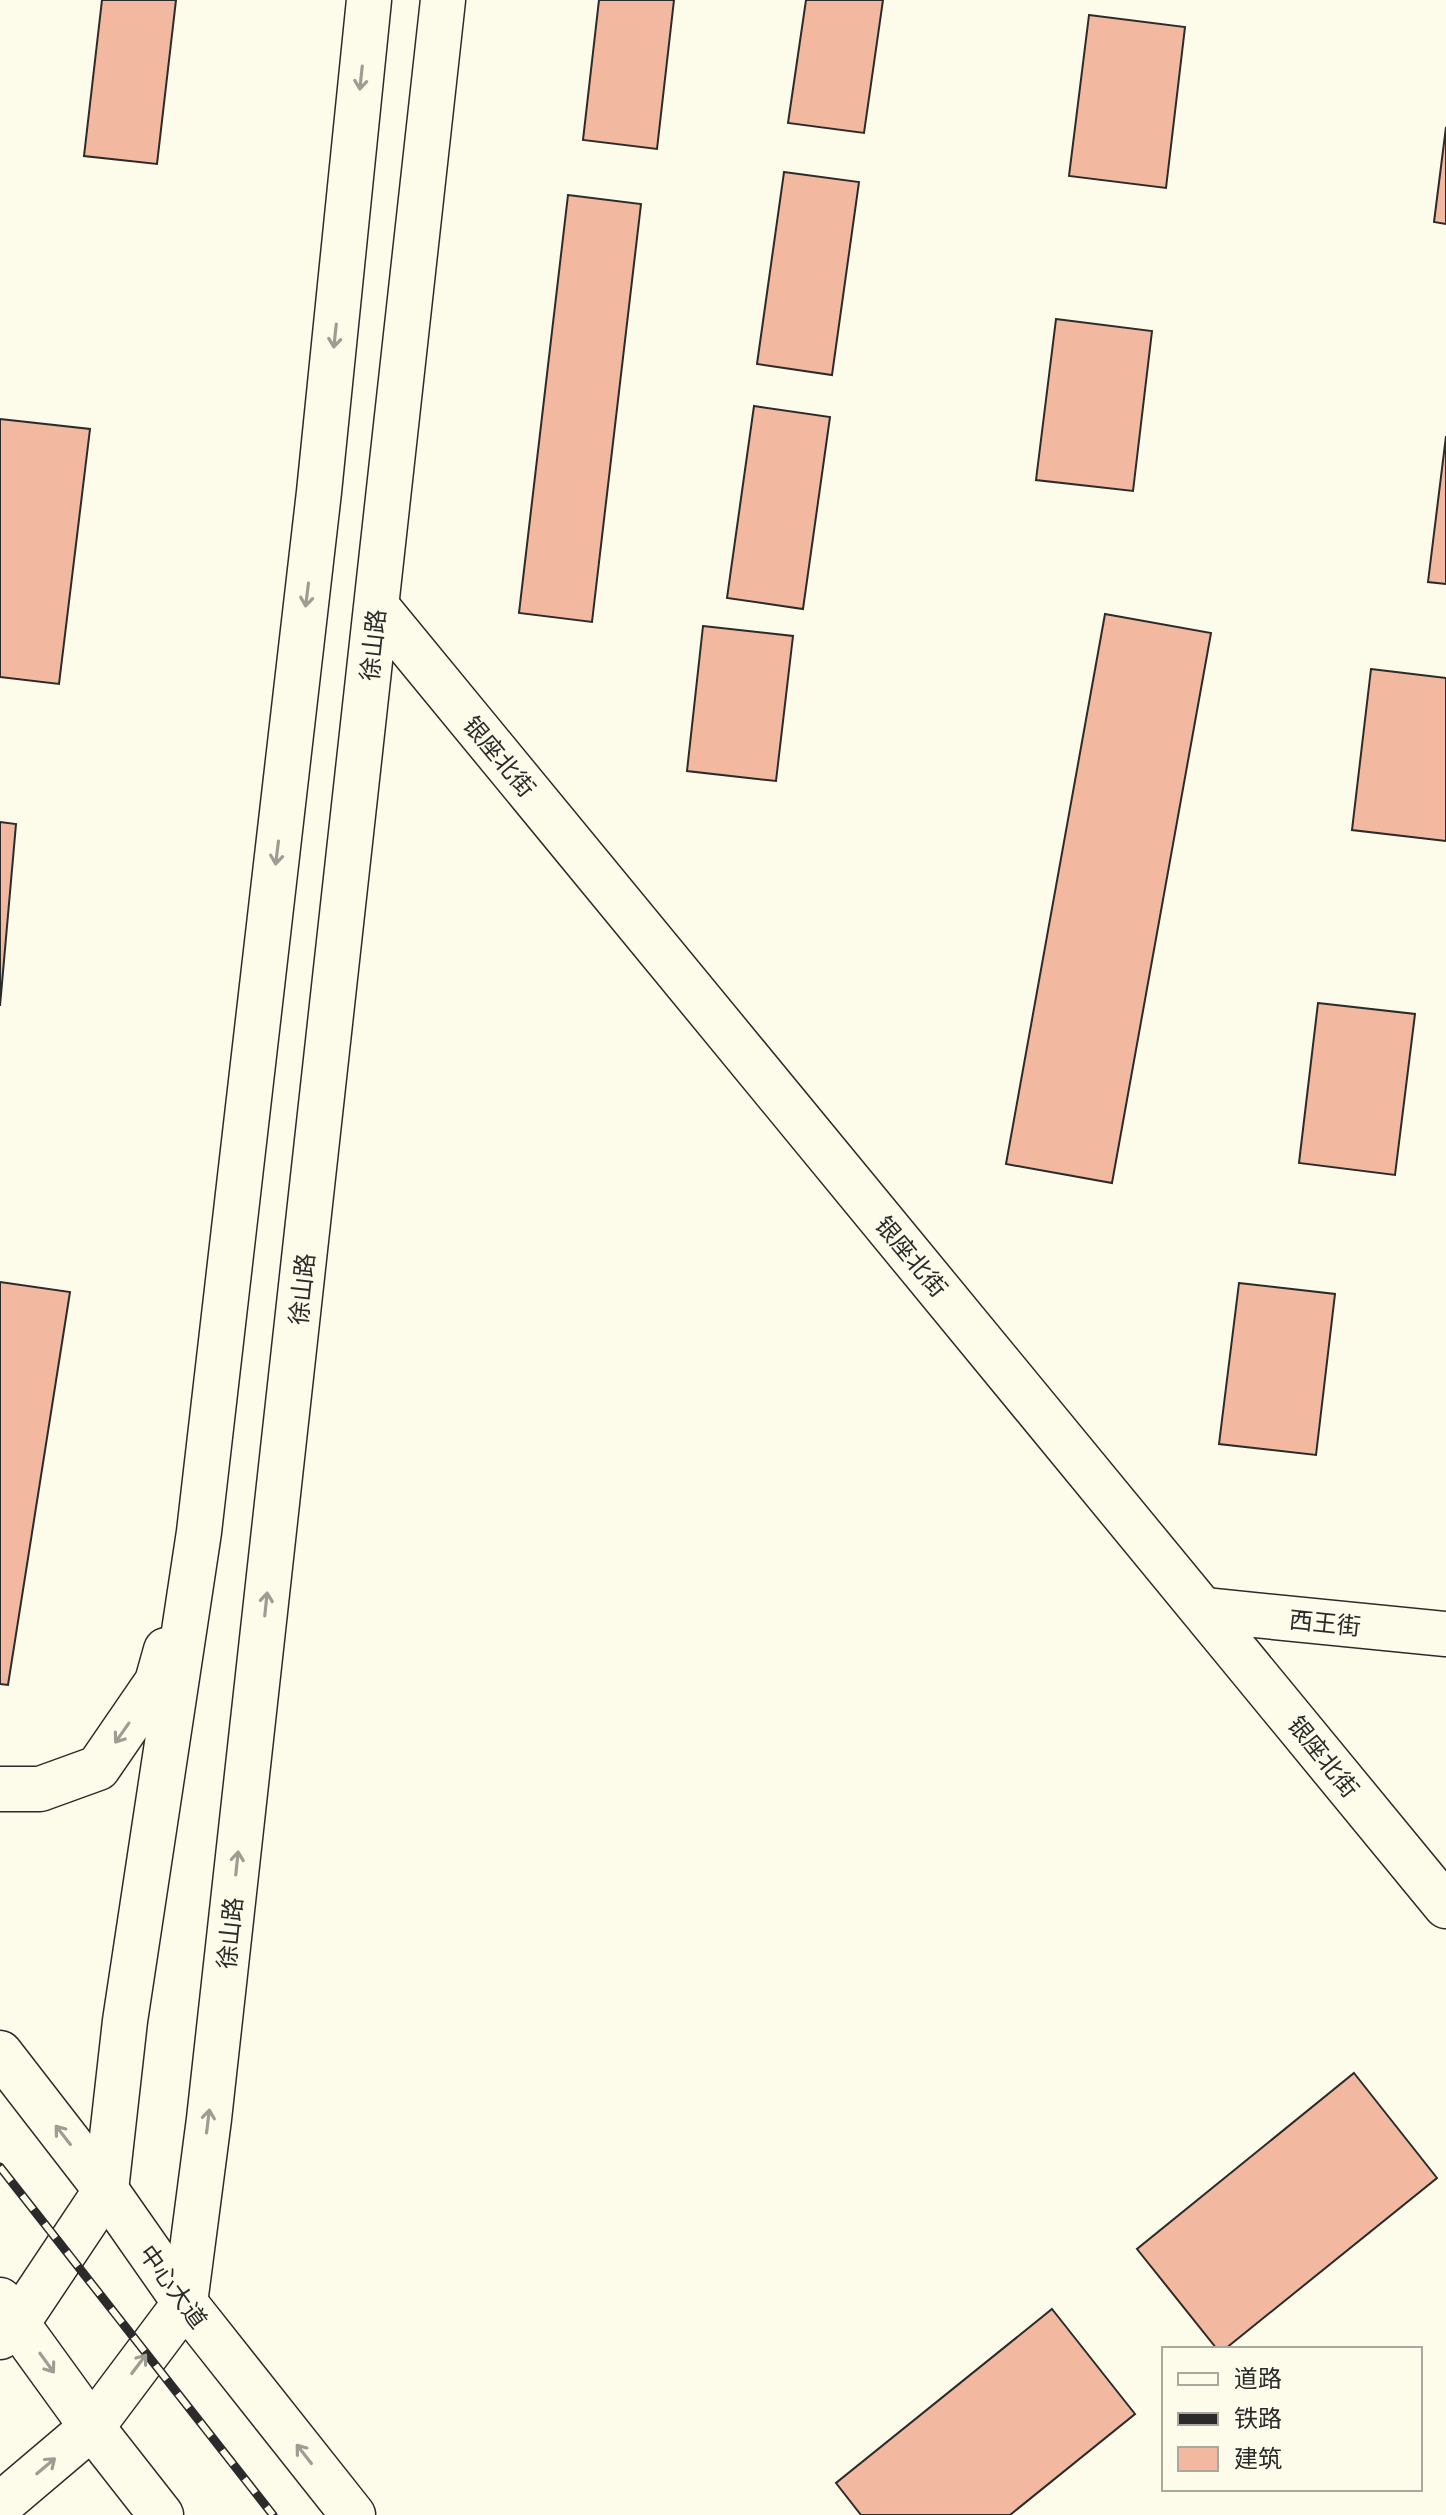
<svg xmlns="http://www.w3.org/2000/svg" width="1446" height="2515" font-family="Barlow,'Noto Sans SC',sans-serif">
<rect width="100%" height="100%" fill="#fdfbea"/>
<!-- building -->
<g fill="#f2b8a0" stroke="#2b2b2b" stroke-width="2">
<polygon points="102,0 176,0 157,164 84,156"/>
<polygon points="599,0 674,0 657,149 583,140"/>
<polygon points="806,0 883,0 864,133 788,123"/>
<polygon points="1089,15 1185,27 1166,188 1069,176"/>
<polygon points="1446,127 1446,224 1434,222"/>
<polygon points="784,172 859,182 832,375 757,364"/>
<polygon points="568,195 641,204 592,622 519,613"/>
<polygon points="1056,319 1152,331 1133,491 1036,480"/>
<polygon points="754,406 830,417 803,609 727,598"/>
<polygon points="0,419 90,429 59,684 0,677"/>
<polygon points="1446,436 1446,584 1428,582"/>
<polygon points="1105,614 1211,633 1112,1183 1006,1164"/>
<polygon points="703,626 793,636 776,781 687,771"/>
<polygon points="1371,669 1446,678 1446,841 1352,830"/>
<polygon points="0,822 16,824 0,1006"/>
<polygon points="1318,1003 1415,1014 1395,1175 1299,1163"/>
<polygon points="0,1282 70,1292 8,1685 0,1684"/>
<polygon points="1239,1283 1335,1294 1316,1455 1219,1444"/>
<polygon points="1354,2073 1437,2178 1225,2349 1217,2349 1137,2249"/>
<polygon points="1052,2309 1135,2414 1010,2515 861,2515 836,2483"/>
</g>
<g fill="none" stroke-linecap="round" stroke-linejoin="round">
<!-- minor casing -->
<g stroke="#2b2b2b" stroke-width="47">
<g id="minor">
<polyline points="377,607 1446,1906"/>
<polyline points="1204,1610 1446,1634"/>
</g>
</g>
<!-- major casing -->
<g stroke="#2b2b2b" stroke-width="47">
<g id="major">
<polyline points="0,1789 40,1789 98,1768 157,1682 166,1650"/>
<polyline points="0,2053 106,2190 185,2303 353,2515"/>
<polyline points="0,2300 92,2427 161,2515"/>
<polyline points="0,2337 18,2322 106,2190 125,2021 199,1532 319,492 369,0"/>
<polyline points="0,2505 92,2427 185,2303 209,2119 443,0"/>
</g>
</g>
<!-- minor -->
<use href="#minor" stroke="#fdfbea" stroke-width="44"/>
<!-- major -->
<use href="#major" stroke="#fdfbea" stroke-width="44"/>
<!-- rail casing -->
<g stroke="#2b2b2b" stroke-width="9">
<polyline id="rail" points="0,2167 273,2515"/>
</g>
<!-- rail -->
<use href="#rail" stroke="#fdfbea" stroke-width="6" stroke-dasharray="18" stroke-linecap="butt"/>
</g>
<!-- one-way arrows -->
<defs><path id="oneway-shaft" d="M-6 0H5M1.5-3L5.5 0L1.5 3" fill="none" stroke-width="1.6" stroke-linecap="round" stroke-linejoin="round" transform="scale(2)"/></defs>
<g stroke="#9e9d94">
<use href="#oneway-shaft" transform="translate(361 78) rotate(96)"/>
<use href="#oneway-shaft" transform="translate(335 336) rotate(96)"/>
<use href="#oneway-shaft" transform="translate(307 595) rotate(97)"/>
<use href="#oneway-shaft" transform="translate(277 853) rotate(97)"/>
<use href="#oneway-shaft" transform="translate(266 1604) rotate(-84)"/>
<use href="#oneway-shaft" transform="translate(122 1733) rotate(125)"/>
<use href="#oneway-shaft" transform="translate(237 1863) rotate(-84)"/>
<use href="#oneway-shaft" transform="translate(208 2121) rotate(-83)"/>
<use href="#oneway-shaft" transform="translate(63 2135) rotate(-128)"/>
<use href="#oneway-shaft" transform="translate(47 2363) rotate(54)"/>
<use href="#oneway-shaft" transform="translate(139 2364) rotate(-53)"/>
<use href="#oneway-shaft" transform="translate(304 2454) rotate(-128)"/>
<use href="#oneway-shaft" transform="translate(46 2466) rotate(-40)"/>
</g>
<g text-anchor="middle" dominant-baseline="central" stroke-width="6" stroke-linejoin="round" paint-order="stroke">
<!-- street labels -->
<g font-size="24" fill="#2b2b2b" stroke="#fdfbea">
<text transform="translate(372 645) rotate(-84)">徐山路</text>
<text transform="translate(500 756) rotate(50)">银座北街</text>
<text transform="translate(912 1256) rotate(50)">银座北街</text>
<text transform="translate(301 1289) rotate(-84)">徐山路</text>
<text transform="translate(1325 1622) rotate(6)">西王街</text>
<text transform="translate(1324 1756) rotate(51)">银座北街</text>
<text transform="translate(229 1933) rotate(-84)">徐山路</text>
<text transform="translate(174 2286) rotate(54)">中心大道</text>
</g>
</g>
<!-- legend -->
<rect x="1162" y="2347" width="260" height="144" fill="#fdfbea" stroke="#a9a89e" stroke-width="2"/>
<rect x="1178" y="2373" width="40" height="12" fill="#fdfbea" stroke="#a9a89e" stroke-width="2"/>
<text x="1234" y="2387" font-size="24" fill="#2b2b2b">道路</text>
<rect x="1178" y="2413" width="40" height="12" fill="#2b2b2b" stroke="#a9a89e" stroke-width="2"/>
<text x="1234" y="2427" font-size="24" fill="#2b2b2b">铁路</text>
<rect x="1178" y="2447" width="40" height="24" fill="#f2b8a0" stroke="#a9a89e" stroke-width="2"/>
<text x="1234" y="2467" font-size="24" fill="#2b2b2b">建筑</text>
</svg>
